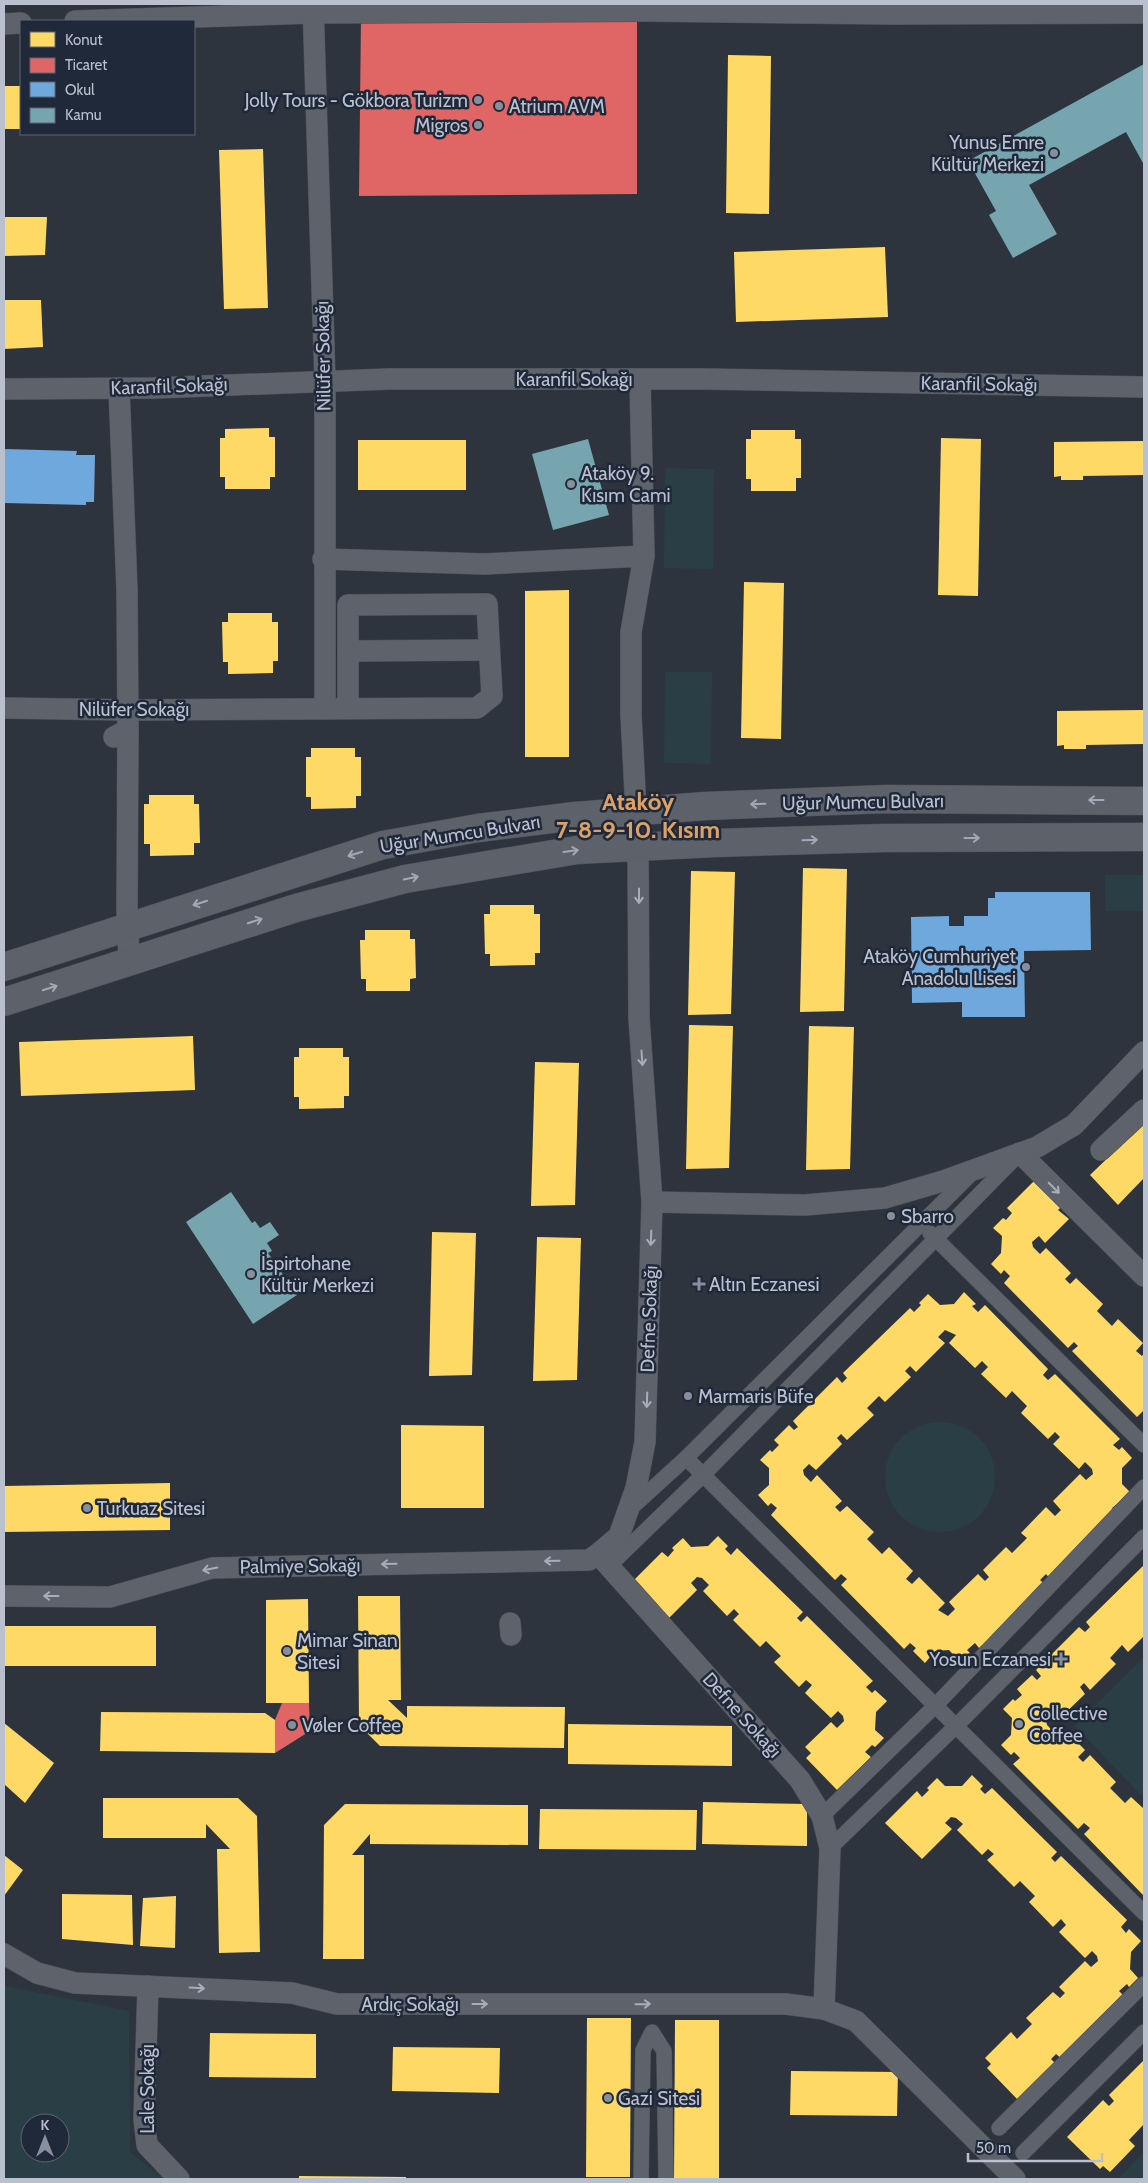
<svg xmlns="http://www.w3.org/2000/svg" width="1148" height="2183" font-family="Cabin,sans-serif">
<rect width="100%" height="100%" fill="#2e343e"/>
<!-- green -->
<g fill="#2a3f45" fill-rule="evenodd">
<polygon points="665,468 714,469 713,569 664,568"/>
<polygon points="665,672 712,672 711,764 664,763"/>
<rect x="1105" y="875" width="39" height="36"/>
<circle cx="940" cy="1477" r="55"/>
<polygon points="1144,1657 1144,1798 1075,1726"/>
<path d="M 4,1986 L 129,2011 L 130,2152 L 164,2179 L 4,2179 ZM 30,2123 L 60,2123 L 60,2153 L 30,2153 Z"/>
<polygon points="1144,2152 1144,2179 1118,2179"/>
</g>
<!-- homes -->
<g fill="#ffd966" fill-rule="evenodd">
<polygon points="728,55 771,56 769,214 726,213"/>
<rect x="4" y="86" width="17" height="43"/>
<polygon points="263,149 268,308 224,309 219,150"/>
<polygon points="4,217 47,217 45,255 4,256"/>
<polygon points="885,247 888,317 736,322 734,252"/>
<polygon points="4,300 41,300 43,347 4,349"/>
<polygon points="269,428 269,437 275,437 275,477 270,477 270,489 225,489 225,477 220,477 220,438 225,438 225,429"/>
<polygon points="751,430 795,430 795,439 801,439 801,478 796,478 796,491 751,491 751,479 746,479 746,439 751,439"/>
<polygon points="941,438 981,439 978,596 938,595"/>
<rect x="358" y="440" width="108" height="50"/>
<polygon points="1144,441 1144,475 1083,476 1083,480 1061,480 1061,476 1054,477 1054,442"/>
<polygon points="744,582 784,583 781,739 741,738"/>
<polygon points="569,590 569,757 525,757 525,591"/>
<polygon points="228,613 272,613 272,622 278,622 278,661 273,661 273,673 228,674 228,662 223,662 222,622 228,622"/>
<polygon points="1144,710 1144,744 1086,745 1086,749 1064,749 1064,745 1057,746 1057,711"/>
<polygon points="311,748 355,748 355,757 361,757 361,796 356,796 356,808 311,809 311,797 306,797 306,757 311,757"/>
<polygon points="149,795 194,795 194,804 199,804 200,843 194,843 194,855 150,856 150,844 144,844 144,804 149,804"/>
<polygon points="803,868 847,869 844,1011 800,1012"/>
<polygon points="691,871 735,872 731,1014 688,1015"/>
<polygon points="490,905 534,905 534,914 540,914 540,953 535,953 535,965 490,966 490,954 485,954 484,914 490,914"/>
<polygon points="365,930 410,930 410,939 415,939 416,978 410,979 410,991 366,991 366,979 361,979 360,940 365,940"/>
<polygon points="689,1025 733,1026 729,1168 686,1169"/>
<polygon points="809,1026 854,1027 850,1169 806,1170"/>
<polygon points="193,1036 195,1090 21,1096 19,1042"/>
<polygon points="299,1048 343,1048 343,1057 349,1057 349,1096 344,1096 344,1108 299,1109 299,1097 294,1097 294,1057 299,1057"/>
<polygon points="535,1062 579,1063 575,1205 531,1206"/>
<polygon points="1144,1123 1144,1178 1118,1205 1090,1175"/>
<polygon points="1038,1177 1065,1203 1058,1210 1069,1219 1045,1243 1039,1236 1032,1242 1033,1247 1040,1254 1046,1248 1071,1273 1065,1279 1070,1284 1076,1278 1103,1304 1097,1311 1112,1326 1118,1319 1143,1343 1136,1351 1142,1356 1144,1353 1144,1410 1137,1417 1072,1351 1078,1346 1074,1342 1068,1348 1004,1283 1010,1276 1004,1270 1001,1274 991,1264 1001,1253 1002,1236 993,1228 1003,1218 1006,1220 1012,1213 1007,1208"/>
<polygon points="432,1232 476,1233 472,1375 429,1376"/>
<polygon points="537,1237 581,1238 577,1380 533,1381"/>
<path d="M 964,1292 L 976,1304 L 972,1306 L 978,1312 L 985,1305 L 1048,1369 L 1043,1375 L 1048,1380 L 1055,1374 L 1120,1439 L 1113,1445 L 1119,1450 L 1122,1447 L 1132,1458 L 1122,1468 L 1122,1484 L 1131,1493 L 1112,1508 L 1117,1513 L 1051,1580 L 1046,1574 L 1040,1580 L 1047,1586 L 979,1648 L 975,1643 L 967,1650 L 970,1653 L 960,1662 L 949,1650 L 935,1651 L 925,1663 L 913,1651 L 916,1648 L 910,1643 L 904,1649 L 841,1585 L 847,1579 L 841,1574 L 835,1580 L 771,1515 L 777,1508 L 771,1503 L 768,1506 L 758,1495 L 769,1485 L 769,1468 L 760,1460 L 770,1450 L 772,1452 L 779,1445 L 774,1440 L 789,1425 L 794,1430 L 798,1427 L 793,1421 L 837,1377 L 842,1383 L 847,1378 L 843,1373 L 910,1308 L 914,1312 L 921,1305 L 919,1303 L 928,1294 L 940,1305 L 954,1304 ZM 945,1330 L 956,1335 L 949,1343 L 975,1368 L 982,1361 L 988,1367 L 981,1374 L 1006,1398 L 1012,1391 L 1027,1406 L 1021,1413 L 1048,1439 L 1055,1432 L 1060,1437 L 1053,1444 L 1079,1469 L 1085,1462 L 1092,1469 L 1093,1474 L 1086,1480 L 1080,1474 L 1053,1501 L 1061,1510 L 1055,1516 L 1046,1507 L 1021,1533 L 1027,1538 L 1012,1553 L 1006,1547 L 983,1570 L 989,1577 L 985,1581 L 978,1574 L 949,1602 L 955,1609 L 948,1616 L 938,1610 L 945,1603 L 919,1577 L 912,1584 L 906,1579 L 913,1571 L 889,1547 L 882,1554 L 867,1539 L 874,1532 L 847,1506 L 840,1512 L 835,1507 L 842,1501 L 817,1475 L 811,1482 L 804,1475 L 803,1470 L 809,1464 L 816,1470 L 842,1444 L 837,1438 L 841,1434 L 847,1440 L 874,1415 L 867,1408 L 879,1396 L 885,1402 L 911,1377 L 905,1371 L 910,1366 L 916,1372 L 945,1343 L 938,1337 Z"/>
<polygon points="401,1425 484,1426 484,1508 401,1508"/>
<polygon points="170,1483 170,1530 4,1532 4,1486"/>
<polygon points="718,1536 728,1546 725,1549 731,1555 737,1548 803,1612 797,1618 801,1622 807,1616 873,1681 866,1687 872,1693 875,1690 887,1701 876,1712 875,1730 884,1738 875,1747 872,1745 865,1752 871,1757 837,1790 806,1758 811,1753 805,1747 831,1722 837,1728 844,1721 843,1716 838,1711 831,1718 805,1693 812,1685 806,1680 799,1687 774,1662 781,1656 766,1641 760,1647 733,1620 739,1614 734,1609 727,1616 703,1591 709,1585 702,1578 697,1577 691,1583 697,1590 668,1619 631,1583 662,1552 668,1557 674,1550 672,1548 683,1538 691,1547 708,1546"/>
<polygon points="1144,1565 1144,1636 1128,1652 1122,1645 1110,1658 1116,1664 1090,1690 1084,1683 1080,1687 1085,1694 1058,1720 1052,1714 1046,1720 1047,1725 1053,1731 1060,1725 1085,1750 1078,1757 1083,1762 1090,1755 1116,1782 1110,1788 1125,1803 1131,1797 1144,1809 1144,1896 1084,1834 1090,1828 1084,1823 1078,1829 1013,1764 1020,1758 1014,1752 1011,1755 1001,1745 1011,1735 1012,1718 1003,1709 1013,1699 1015,1701 1022,1695 1017,1689 1032,1675 1037,1680 1041,1676 1036,1670 1079,1627 1085,1632 1090,1627 1086,1622"/>
<polygon points="358,1596 400,1596 401,1700 388,1700 407,1718 407,1706 565,1707 564,1748 380,1746 359,1725"/>
<polygon points="308,1599 309,1703 266,1703 266,1600"/>
<rect x="4" y="1626" width="152" height="40"/>
<polygon points="101,1712 265,1713 275,1720 275,1753 100,1751"/>
<polygon points="4,1723 54,1763 25,1803 4,1784"/>
<polygon points="568,1724 732,1726 732,1766 568,1764"/>
<polygon points="972,1775 983,1786 980,1789 985,1794 992,1788 1057,1852 1051,1858 1055,1862 1061,1856 1127,1920 1121,1927 1126,1933 1129,1929 1141,1941 1131,1952 1130,1969 1138,1978 1129,1987 1127,1984 1119,1991 1125,1997 1062,2059 1056,2054 1051,2059 1057,2065 1019,2101 987,2068 991,2064 985,2058 1011,2032 1017,2039 1032,2024 1026,2018 1053,1992 1060,1998 1065,1993 1059,1987 1085,1961 1091,1967 1098,1961 1097,1956 1092,1951 1085,1958 1059,1932 1066,1925 1061,1919 1053,1927 1029,1902 1035,1896 1020,1881 1014,1887 987,1860 994,1854 988,1849 982,1855 957,1830 963,1824 956,1818 951,1817 945,1823 952,1829 922,1859 885,1823 917,1791 922,1797 929,1790 927,1788 937,1778 945,1786 962,1786"/>
<polygon points="103,1798 238,1798 257,1816 260,1952 219,1953 217,1849 230,1849 206,1824 206,1838 103,1838"/>
<polygon points="703,1802 807,1804 807,1846 702,1844"/>
<polygon points="345,1804 528,1805 528,1845 370,1844 370,1834 352,1855 364,1855 364,1959 323,1959 324,1825"/>
<polygon points="540,1809 697,1810 696,1850 539,1849"/>
<polygon points="4,1855 23,1870 4,1896"/>
<polygon points="62,1894 132,1895 133,1945 62,1939"/>
<polygon points="176,1896 175,1948 140,1946 143,1898"/>
<polygon points="587,2018 631,2018 630,2177 586,2177"/>
<polygon points="675,2020 719,2020 719,2179 674,2179"/>
<polygon points="210,2033 316,2034 316,2078 209,2077"/>
<polygon points="393,2047 500,2048 499,2093 392,2091"/>
<polygon points="1144,2060 1144,2124 1129,2140 1135,2146 1110,2172 1103,2166 1100,2169 1067,2137 1103,2100 1109,2106 1114,2101 1109,2095"/>
<polygon points="791,2071 898,2072 897,2116 790,2115"/>
<polygon points="299,2176 406,2177 406,2179 299,2179"/>
</g>
<!-- shops -->
<g fill="#e06666">
<polygon points="361,18 637,19 637,194 359,196"/>
<polygon points="282,1703 309,1703 310,1731 275,1753 275,1720"/>
</g>
<!-- schools -->
<g fill="#6fa8dc">
<polygon points="4,449 77,451 76,455 95,455 94,502 86,502 86,505 4,503"/>
<polygon points="995,892 1090,892 1091,950 1024,951 1025,1017 962,1017 962,1002 912,1003 911,917 949,916 949,926 964,926 964,916 988,916 988,898 995,898"/>
</g>
<!-- public -->
<g fill="#76a5af">
<polygon points="1144,64 1144,165 1126,132 1029,185 1057,234 1013,258 989,215 996,211 968,161"/>
<polygon points="588,439 609,515 553,530 532,454"/>
<polygon points="231,1192 252,1223 255,1221 260,1228 270,1222 279,1235 267,1243 272,1251 268,1253 297,1295 253,1324 186,1222"/>
</g>
<g fill="none" stroke-linecap="round" stroke-linejoin="round">
<!-- pedestrian casing -->
<g stroke="#4b4f56" stroke-width="16">
<g id="pedestrian">
<polyline points="930,1233 1144,1445"/>
<polyline points="686,1458 1144,1913"/>
<polyline points="630,1509 686,1458 974,1171"/>
<polyline points="609,1566 703,1475 1017,1156"/>
<polyline points="822,1816 934,1707 1144,1487"/>
<polyline points="830,1848 956,1726 1144,1537"/>
<polyline points="999,2128 1144,1984"/>
<polyline points="1023,2153 1144,2032"/>
<polyline points="641,2179 643,2050 652,2032 664,2051 666,2179"/>
</g>
</g>
<!-- minor casing -->
<g stroke="#4b4f56" stroke-width="22">
<g id="minor">
<polyline points="313,4 325,381 325,708"/>
<polyline points="75,21 313,13 647,11 893,14 1144,13"/>
<polyline points="4,24 21,23"/>
<polyline points="119,388 127,590 128,730"/>
<polyline points="4,389 154,388 389,379 703,379 1144,387"/>
<polyline points="323,559 485,564 644,556"/>
<polyline points="348,651 489,650"/>
<polyline points="4,708 128,710 477,708 492,696 487,604 348,605 348,708"/>
<polyline points="114,737 128,730 127,908 129,962"/>
<polyline points="636,811 631,715 631,632 644,556 640,379"/>
<polyline points="638,847 639,1018 652,1202 645,1442 636,1488 619,1536 598,1554 800,1780 822,1816 830,1848 824,2009 856,2021 1015,2179"/>
<polyline points="1101,1150 1144,1110"/>
<polyline points="1020,1153 1144,1276"/>
<polyline points="652,1202 805,1205 885,1198 943,1181 1037,1147 1074,1125 1144,1052"/>
<polyline points="4,1596 110,1597 212,1568 589,1560 598,1554"/>
<polyline points="510,1623 511,1635"/>
<polyline points="4,1954 37,1973 75,1983 292,1993 337,2004 786,2004 824,2009"/>
<polyline points="148,1986 144,2119 147,2145 179,2179"/>
</g>
</g>
<!-- secondary casing -->
<g stroke="#4b4f56" stroke-width="29">
<g id="secondary">
<polyline points="4,967 383,845 478,828 575,816 705,806 887,799 1144,801"/>
<polyline points="4,1002 296,908 405,879 577,850 715,843 885,838 1144,837"/>
</g>
</g>
<!-- pedestrian -->
<use href="#pedestrian" stroke="#5e626b" stroke-width="15"/>
<!-- minor -->
<use href="#minor" stroke="#5e626b" stroke-width="21"/>
<!-- secondary -->
<use href="#secondary" stroke="#5d6169" stroke-width="28"/>
</g>
<!-- one-way arrows -->
<defs><path id="oneway-shaft" d="M-6 0H5M1.5-3L5.5 0L1.5 3" fill="none" stroke-width="1.6" stroke-linecap="round" stroke-linejoin="round" transform="scale(1.25)"/></defs>
<g stroke="#a2a8b5">
<use href="#oneway-shaft" transform="translate(1096 800) rotate(-180)"/>
<use href="#oneway-shaft" transform="translate(758 804) rotate(178)"/>
<use href="#oneway-shaft" transform="translate(972 838)"/>
<use href="#oneway-shaft" transform="translate(810 840) rotate(-2)"/>
<use href="#oneway-shaft" transform="translate(571 851) rotate(-8)"/>
<use href="#oneway-shaft" transform="translate(355 854) rotate(163)"/>
<use href="#oneway-shaft" transform="translate(411 878) rotate(-11)"/>
<use href="#oneway-shaft" transform="translate(200 903) rotate(162)"/>
<use href="#oneway-shaft" transform="translate(255 921) rotate(-18)"/>
<use href="#oneway-shaft" transform="translate(50 988) rotate(-18)"/>
</g>
<g stroke="#a7adba">
<use href="#oneway-shaft" transform="translate(639 896) rotate(90)"/>
<use href="#oneway-shaft" transform="translate(642 1058) rotate(86)"/>
<use href="#oneway-shaft" transform="translate(1054 1188) rotate(45)"/>
<use href="#oneway-shaft" transform="translate(651 1238) rotate(92)"/>
<use href="#oneway-shaft" transform="translate(647 1400) rotate(92)"/>
<use href="#oneway-shaft" transform="translate(552 1561) rotate(179)"/>
<use href="#oneway-shaft" transform="translate(389 1564) rotate(179)"/>
<use href="#oneway-shaft" transform="translate(210 1569) rotate(169)"/>
<use href="#oneway-shaft" transform="translate(51 1596) rotate(-180)"/>
<use href="#oneway-shaft" transform="translate(197 1988) rotate(3)"/>
<use href="#oneway-shaft" transform="translate(480 2004)"/>
<use href="#oneway-shaft" transform="translate(643 2004) rotate(-1)"/>
</g>
<!-- markers -->
<g fill="#888f9c" stroke="#20293a" stroke-width="2">
<circle cx="478" cy="100" r="5"/>
<circle cx="499" cy="106" r="5"/>
<circle cx="478" cy="125" r="5"/>
<circle cx="1054" cy="153" r="5"/>
<circle cx="571" cy="484" r="5"/>
<circle cx="1026" cy="967" r="5"/>
<circle cx="891" cy="1216" r="5"/>
<circle cx="251" cy="1274" r="5"/>
<path d="M696.5 1276.5h5v5h5v5h-5v5h-5v-5h-5v-5h5z"/>
<circle cx="688" cy="1396" r="5"/>
<circle cx="87" cy="1508" r="5"/>
<circle cx="287" cy="1651" r="5"/>
<path d="M1058.5 1651.5h5v5h5v5h-5v5h-5v-5h-5v-5h5z"/>
<circle cx="1019" cy="1724" r="5"/>
<circle cx="292" cy="1725" r="5"/>
<circle cx="608" cy="2098" r="5"/>
</g>
<g text-anchor="middle" dominant-baseline="central" stroke-width="5" stroke-linejoin="round" paint-order="stroke">
<!-- poi labels -->
<g font-size="19" fill="#b9c0ce" stroke="#20293a" text-anchor="start">
<text x="468" y="100" text-anchor="end">Jolly Tours - Gökbora Turizm</text>
<text x="509" y="106">Atrium AVM</text>
<text x="468" y="125" text-anchor="end">Migros</text>
<text x="1044" y="142" text-anchor="end">Yunus Emre<tspan x="1044" dy="22">Kültür Merkezi</tspan></text>
<text x="581" y="473">Ataköy 9.<tspan x="581" dy="22">Kısım Cami</tspan></text>
<text x="1016" y="956" text-anchor="end">Ataköy Cumhuriyet<tspan x="1016" dy="22">Anadolu Lisesi</tspan></text>
<text x="901" y="1216">Sbarro</text>
<text x="261" y="1263">İspirtohane<tspan x="261" dy="22">Kültür Merkezi</tspan></text>
<text x="709" y="1284">Altın Eczanesi</text>
<text x="698" y="1396">Marmaris Büfe</text>
<text x="97" y="1508">Turkuaz Sitesi</text>
<text x="297" y="1640">Mimar Sinan<tspan x="297" dy="22">Sitesi</tspan></text>
<text x="1051" y="1659" text-anchor="end">Yosun Eczanesi</text>
<text x="1029" y="1713">Collective<tspan x="1029" dy="22">Coffee</tspan></text>
<text x="302" y="1725">Vøler Coffee</text>
<text x="618" y="2098">Gazi Sitesi</text>
</g>
<!-- street labels -->
<g font-size="19" fill="#b9c0ce" stroke="#20293a">
<text transform="translate(323 356) rotate(-91)">Nilüfer Sokağı</text>
<text x="574" y="379">Karanfil Sokağı</text>
<text transform="translate(979 384) rotate(1)">Karanfil Sokağı</text>
<text transform="translate(169 386) rotate(-2)">Karanfil Sokağı</text>
<text x="134" y="709">Nilüfer Sokağı</text>
<text transform="translate(863 802) rotate(-1)">Uğur Mumcu Bulvarı</text>
<text transform="translate(460 834) rotate(-9)">Uğur Mumcu Bulvarı</text>
<text transform="translate(649 1319) rotate(-88)">Defne Sokağı</text>
<text transform="translate(300 1566) rotate(-1)">Palmiye Sokağı</text>
<text transform="translate(742 1715) rotate(48)">Defne Sokağı</text>
<text x="410" y="2004">Ardıç Sokağı</text>
<text transform="translate(147 2089) rotate(-90)">Lale Sokağı</text>
</g>
<!-- district labels -->
<g font-size="24" font-weight="bold" fill="#dba167" stroke="#20293a">
<text x="638" y="801">Ataköy<tspan x="638" dy="28">7-8-9-10. Kısım</tspan></text>
</g>
</g>
<!-- border -->
<rect width="1148" height="2183" fill="none" stroke="#b9c0ce" stroke-width="10"/>
<!-- legend -->
<rect x="20" y="20" width="175" height="115" fill="#20293a" stroke="#5d6575"/>
<rect x="30" y="32" width="25" height="15" fill="#ffd966" stroke="#5d6575"/>
<text x="65" y="45" font-size="15" fill="#b9c0ce">Konut</text>
<rect x="30" y="58" width="25" height="15" fill="#e06666" stroke="#5d6575"/>
<text x="65" y="70" font-size="15" fill="#b9c0ce">Ticaret</text>
<rect x="30" y="82" width="25" height="15" fill="#6fa8dc" stroke="#5d6575"/>
<text x="65" y="95" font-size="15" fill="#b9c0ce">Okul</text>
<rect x="30" y="108" width="25" height="15" fill="#76a5af" stroke="#5d6575"/>
<text x="65" y="120" font-size="15" fill="#b9c0ce">Kamu</text>
<!-- north arrow -->
<g transform="translate(45 2138)"><circle r="24" fill="#20293a" stroke="#5d6575"/>
<path d="M0-4L9 19L0 12L-9 19Z" fill="#888f9c"/>
<text y="-8" font-size="14" font-weight="bold" text-anchor="middle" fill="#b9c0ce">K</text>
</g>
<!-- scale -->
<path d="M968 2153v8h134v-8" fill="none" stroke="#b9c0ce" stroke-width="2.5"/>
<text x="976" y="2153" font-size="15" fill="#b9c0ce" stroke="#20293a" stroke-width="4" paint-order="stroke">50 m</text>
</svg>
